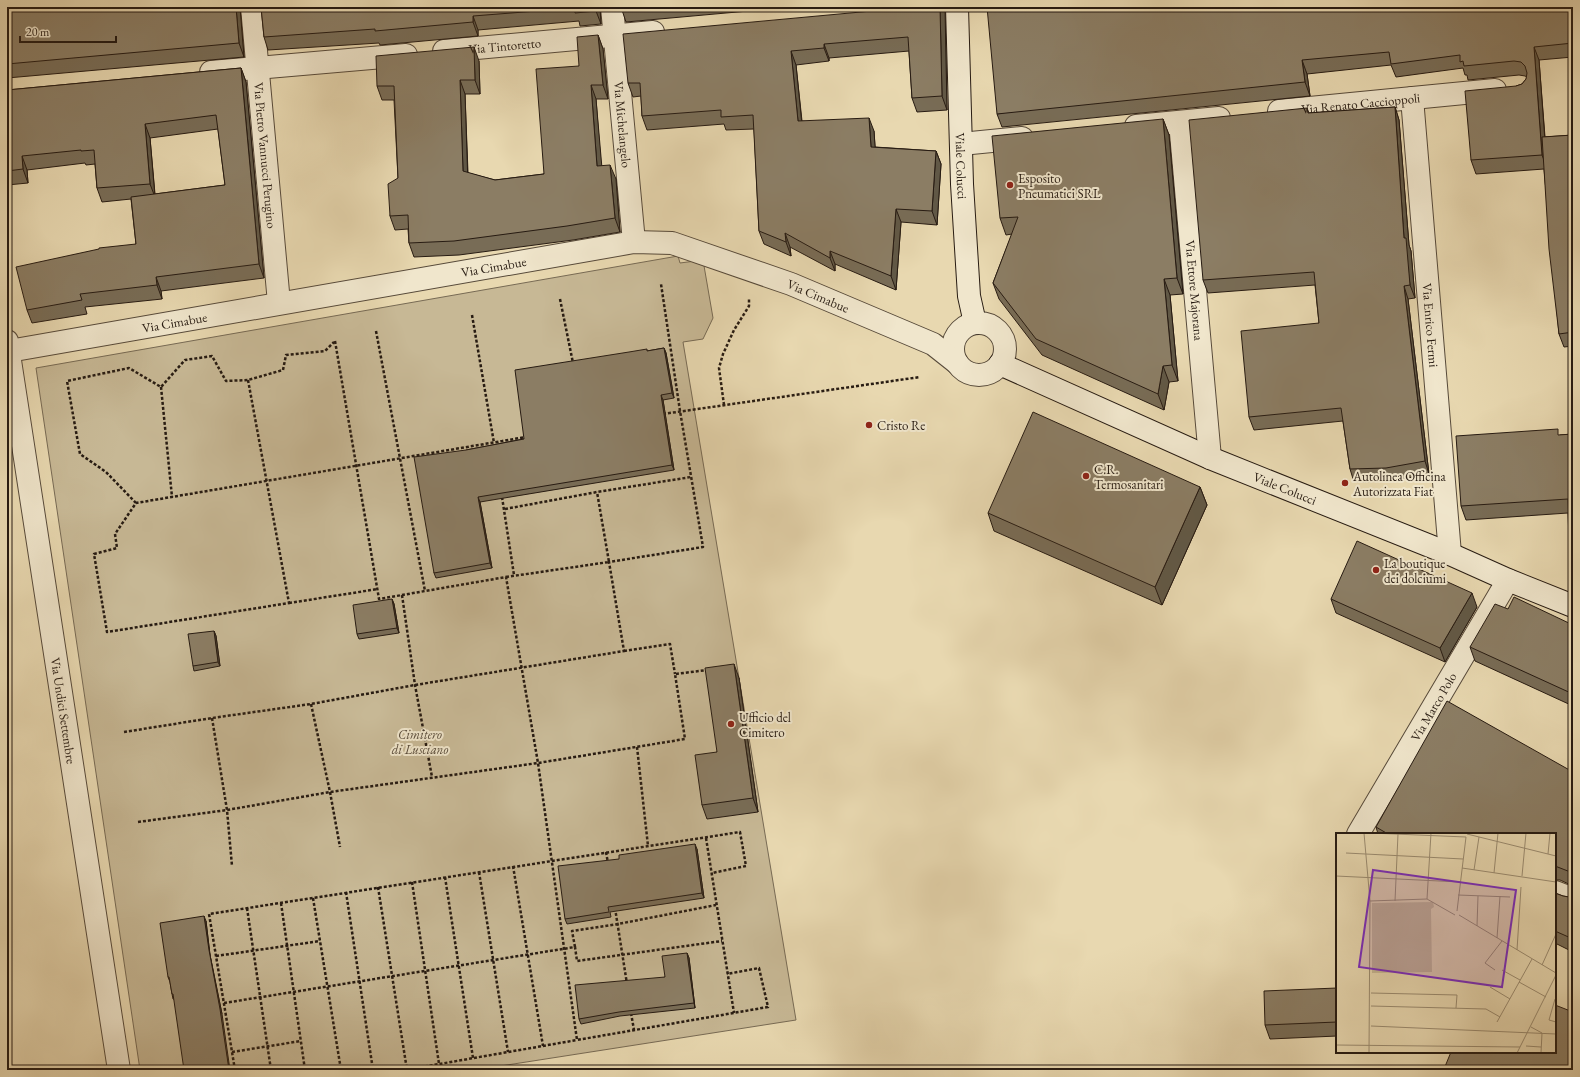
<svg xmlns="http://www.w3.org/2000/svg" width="1580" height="1077" font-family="'EB Garamond',serif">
<rect width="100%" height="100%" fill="#e8d8b0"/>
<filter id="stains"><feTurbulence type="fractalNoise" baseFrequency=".005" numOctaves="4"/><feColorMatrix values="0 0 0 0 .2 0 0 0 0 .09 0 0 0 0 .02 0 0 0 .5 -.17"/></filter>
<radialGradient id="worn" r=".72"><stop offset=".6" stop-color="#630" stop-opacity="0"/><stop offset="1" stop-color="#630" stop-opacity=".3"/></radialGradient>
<!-- green -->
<polygon fill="#c7b895" stroke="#776a54" points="678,256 680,263 703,260 713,318 703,339 683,342 796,1020 475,1070 140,1070 36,368"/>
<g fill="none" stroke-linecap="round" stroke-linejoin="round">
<!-- street casing -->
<g stroke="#574a3a" stroke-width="24">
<g id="street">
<path id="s1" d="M 252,7 L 279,303"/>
<path id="s2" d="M 612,7 L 634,242"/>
<path id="s3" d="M 444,51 L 653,32"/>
<polyline points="211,72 406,55"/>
<path id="s4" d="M 1412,98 L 1450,554"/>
<path id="s5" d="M 1279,111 L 1495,90"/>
<path id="s6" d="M 1180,122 L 1210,458"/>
<polyline points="1136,126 1219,118"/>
<polyline points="961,144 1022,138"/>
<circle cx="979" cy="349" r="26"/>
<path id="s7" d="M 7,341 L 119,1070"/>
<path id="s8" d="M 9,351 L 634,242 L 672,243 L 791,284 L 933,344 L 957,363"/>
<path id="s9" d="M 1358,834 L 1508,580"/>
<polyline points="1555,892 1573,899"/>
</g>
</g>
<!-- secondary casing -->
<g stroke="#271b12" stroke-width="24">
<g id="secondary">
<path id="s10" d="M 957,7 L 962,184 L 969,296 L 975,323"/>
<path id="s11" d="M 1000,364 L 1210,458 L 1450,554 L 1508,580 L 1573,606"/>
</g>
</g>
<!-- path -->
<g stroke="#271b12" stroke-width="2.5" stroke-dasharray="3 2" stroke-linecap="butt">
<polyline points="560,299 573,363"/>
<polyline points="472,315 494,443"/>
<polyline points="376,331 425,591"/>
<polyline points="335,341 379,599 506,577 538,763 577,1040 768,1007 759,968 727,974"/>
<path d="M 248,380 L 289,603 L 107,632 L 94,554 L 117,548 L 115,534 L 136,503 C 266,481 396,459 526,437"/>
<polyline points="161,387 172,497"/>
<polyline points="724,405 719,368 723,354 734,330 749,306 749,299"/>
<polyline points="663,414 920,377"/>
<polyline points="502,497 514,575"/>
<polyline points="136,503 106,472 80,454 67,381 129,368 161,387 185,360 212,356 226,381 248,380 283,370 286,355 325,351 334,342"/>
<polyline points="505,509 597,492 691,477"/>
<polyline points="506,577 609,562 597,492"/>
<polyline points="402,595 415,685 432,777"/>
<polyline points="289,603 378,589"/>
<polyline points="624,651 670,644 675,674"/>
<polyline points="311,704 330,792 340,847"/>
<polyline points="212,718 227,810 232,866"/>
<polyline points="124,732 212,718 311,704 415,685 624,651 609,562 703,547 680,411 661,284"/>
<polyline points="637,747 648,846"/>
<polyline points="138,822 227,810 330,792 538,763 685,739 675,674 707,670"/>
<polyline points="706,838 734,1013"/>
<polyline points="606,852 608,863"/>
<polyline points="513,866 543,1046"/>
<polyline points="479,872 508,1052"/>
<polyline points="445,877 473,1058"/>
<polyline points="412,882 439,1064"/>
<polyline points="378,887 407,1070"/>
<polyline points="346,892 373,1070"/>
<polyline points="313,898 341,1070"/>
<polyline points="281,903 305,1070"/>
<polyline points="247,908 271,1070"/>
<polyline points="615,908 627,984"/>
<polyline points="575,947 572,931 618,924 716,905"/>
<polyline points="216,956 320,941"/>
<polyline points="224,1003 575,947 577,961 722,941"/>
<polyline points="631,1013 634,1030"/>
<polyline points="232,1052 301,1041"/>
<polyline points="235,1070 209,914 740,832 746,866 712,873"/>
<polyline points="405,1070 577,1040"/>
</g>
<!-- street -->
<use href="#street" stroke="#f0e6cc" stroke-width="22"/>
<!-- secondary -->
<use href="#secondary" stroke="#f0e6cc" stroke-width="22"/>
</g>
<!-- wall -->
<g fill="#786c56" stroke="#271b12" fill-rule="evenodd">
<polygon points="7,7 240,8 244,57 7,78"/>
<polygon points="261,7 600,7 601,24 580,26 579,21 478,30 478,36 380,45 379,43 268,50 264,37"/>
<polygon points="621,7 793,7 626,22"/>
<polygon points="915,7 945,7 947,110 917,112 912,98 909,51 829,58 829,61 796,65 802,121 874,131 875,147 936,151 941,164 937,225 901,222 896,290 835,264 835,271 790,247 791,256 764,244 759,231 754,129 726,130 724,124 647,130 642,116 641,96 633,97 628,83"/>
<polygon points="1573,7 1573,57 1539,60 1545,137 1573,135 1573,346 1564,347 1559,334 1544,169 1476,174 1471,160 1516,86 1522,84 1526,79 1527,77 1525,76 1519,75 1468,80 1467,75 1465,75 1463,68 1396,77 1391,65 1307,74 1310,96 1002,127 997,114"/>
<polygon points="598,35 603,49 608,99 596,99 601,166 616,179 620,232 573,240 459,255 414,257 409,243 408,229 395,230 390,216 398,178 394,100 382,100 377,86 479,61 480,94 465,94 468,173 495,180 544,174 579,66"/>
<path d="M 241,68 L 246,82 L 264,278 L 161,291 L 162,299 L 85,307 L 87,314 L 32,323 L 27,310 L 136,244 L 131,199 L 102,202 L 97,188 L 95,164 L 86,165 L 85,163 L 27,170 L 28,183 L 7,185 L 7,90 ZM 218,129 L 225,185 L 155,194 L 150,138 Z"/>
<polygon points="1395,107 1399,120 1409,245 1411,251 1415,298 1408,299 1429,474 1391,481 1354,482 1350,469 1343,421 1254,430 1249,417 1319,323 1315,285 1208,293 1203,280 1307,108 1309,113"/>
<polygon points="1163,119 1169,135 1183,294 1170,295 1178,381 1169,382 1164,410 1042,355 999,299 993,283 1012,234 1006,235 1000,218"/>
<polygon points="7,269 10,278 7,278"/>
<polygon points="664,348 666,353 674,398 663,400 674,470 480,502 492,568 436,578 434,573 466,450 524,439 647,351"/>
<polygon points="1573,434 1573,571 1570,564 1568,513 1466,520 1461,506 1560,435"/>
<polygon points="1200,487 1207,505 1162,605 994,531 988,513"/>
<polygon points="392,599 394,604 399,633 359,639 357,634"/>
<polygon points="1331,599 1477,607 1445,662 1336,613"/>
<polygon points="1508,609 1573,625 1573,706 1475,661 1470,647"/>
<polygon points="214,631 216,636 220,666 194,671 193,666"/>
<polygon points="739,678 758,812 707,819 702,805 717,752"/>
<polygon points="1573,772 1573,886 1560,880 1555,880 1555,834 1378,834 1376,827"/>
<polygon points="697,849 704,898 610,912 611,917 567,924 565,919 619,859"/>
<polygon points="1555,893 1563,896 1569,897 1573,895 1573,952 1555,943"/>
<polygon points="206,921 210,955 222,1014 173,999 172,994 170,982 168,977"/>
<polygon points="687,953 689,958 695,1008 620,1016 581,1024 579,1019 665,977"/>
<polygon points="1337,988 1337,1036 1270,1039 1265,1025"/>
</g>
<!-- shaded-wall -->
<g fill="#615846" stroke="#271b12">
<polygon points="236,7 240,7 244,57 239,43"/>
<polygon points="596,7 600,7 601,24 596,11"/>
<polygon points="940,7 945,7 947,110 942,96"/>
<polygon points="473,16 478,30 478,36 473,22"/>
<polygon points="598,35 603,49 608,99 603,85"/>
<polygon points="824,44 829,58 829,61 824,48"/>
<polygon points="474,47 479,61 480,94 475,80"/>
<polygon points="1534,47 1539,60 1547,168 1542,155"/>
<polygon points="791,51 796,65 803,135 798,121"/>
<polygon points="1302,60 1307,74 1310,96 1305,82"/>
<polygon points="241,68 246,82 264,278 259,264"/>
<polygon points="460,80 465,94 468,185 463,171"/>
<polygon points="591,85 596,99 603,180 597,166"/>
<polygon points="1395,107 1399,120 1409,245 1411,251 1415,298 1410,285 1404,238"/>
<polygon points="869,118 874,131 876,160 871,147"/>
<polygon points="1163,119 1169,135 1183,294 1177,278"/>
<polygon points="145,124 150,138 155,197 150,184"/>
<polygon points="936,151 941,164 937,225 932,211"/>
<polygon points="22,156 27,170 28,183 23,169"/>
<polygon points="610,165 616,179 620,232 615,218"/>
<polygon points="896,209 901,222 896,290 891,276"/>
<polygon points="785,233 790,247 791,256 786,242"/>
<polygon points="830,251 835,264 835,271 830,258"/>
<polygon points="156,277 161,291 162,299 157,285"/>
<polygon points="1164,279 1170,295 1178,381 1172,365"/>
<polygon points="1404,286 1408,299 1429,474 1425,461"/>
<polygon points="664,348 666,353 674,398 672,393"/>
<polygon points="1163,366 1169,382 1164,410 1158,394"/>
<polygon points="661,395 663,400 674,470 672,465"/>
<polygon points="1200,487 1207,505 1162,605 1155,587"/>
<polygon points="478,497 480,502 492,568 490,563"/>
<polygon points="1472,593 1477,607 1445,662 1440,648"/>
<polygon points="392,599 394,604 399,633 397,628"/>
<polygon points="214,631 216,636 220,666 218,662"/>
<polygon points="734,664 739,678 758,812 753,798"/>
<polygon points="695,844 697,849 704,898 702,893"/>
<polygon points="204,916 206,921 210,955 222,1014 230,1070 229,1070 209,950"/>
<polygon points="687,953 689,958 695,1008 694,1003"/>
</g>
<!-- building -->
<g fill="#8b7d64" stroke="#271b12">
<polygon points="7,7 236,7 239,43 7,64"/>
<polygon points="261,7 596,7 596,11 575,13 575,8 473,16 473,22 375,31 375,29 264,37"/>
<polygon points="621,7 639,7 621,9"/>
<polygon points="915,7 940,7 942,96 912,98 908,37 824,44 824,48 791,51 798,121 869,118 871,147 936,151 932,211 896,209 891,276 830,251 830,258 785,233 786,242 759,231 753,115 721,117 721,110 642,116 640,83 628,83 623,34"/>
<polygon points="987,7 1573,7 1573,43 1534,47 1542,155 1471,160 1465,91 1516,86 1522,84 1526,79 1527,73 1525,66 1521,62 1514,61 1464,66 1463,61 1460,62 1460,55 1391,64 1389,52 1302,60 1305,82 997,114"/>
<polygon points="598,35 603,85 591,85 597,166 610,165 615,218 567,226 454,241 409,243 408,215 390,216 388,184 398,178 394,86 377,86 376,56 474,47 475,80 460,80 463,171 495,180 544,174 536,69 579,66 577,37"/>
<polygon points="241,68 259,264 156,277 157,285 80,294 82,300 27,310 16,267 99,249 99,248 136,244 131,197 225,185 216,115 145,124 150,184 97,188 94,150 81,151 81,150 22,156 23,169 7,171 7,90"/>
<polygon points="1395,107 1404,238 1406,238 1410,285 1404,286 1425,461 1386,468 1350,469 1341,408 1249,417 1241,331 1319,323 1314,272 1203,280 1189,120 1307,108 1308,113"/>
<polygon points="1163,119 1177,278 1164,279 1172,365 1163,366 1158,394 1036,339 993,283 1018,217 1000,218 992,136"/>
<polygon points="1573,135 1573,332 1559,334 1549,249 1542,137"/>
<polygon points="664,348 672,393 661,395 672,465 478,497 490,563 434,573 414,457 466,450 524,439 515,370 629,352 647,349 647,351"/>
<polygon points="1033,412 1200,487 1155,587 988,513"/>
<polygon points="1558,429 1558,435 1573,434 1573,565 1570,564 1568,499 1461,506 1456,436"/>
<polygon points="1357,541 1472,593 1440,648 1331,599"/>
<polygon points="1514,597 1573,625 1573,694 1470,647 1495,604 1508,609"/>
<polygon points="392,599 397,628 357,634 353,605"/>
<polygon points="214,631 218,662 193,666 188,634"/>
<polygon points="734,664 753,798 702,805 695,755 717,752 705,668"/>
<polygon points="1447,701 1573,772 1573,873 1555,866 1555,834 1388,834 1376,827"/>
<polygon points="695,844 702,893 608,907 609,912 565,919 558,866 619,859 619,855"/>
<polygon points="1555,893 1563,896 1569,897 1573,895 1573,939 1555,931"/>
<polygon points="204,916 209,950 220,1009 229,1070 184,1070 173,994 172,994 169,977 168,977 160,923"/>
<polygon points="687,953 694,1003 619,1012 579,1019 575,985 665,977 662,956"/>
<polygon points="1337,988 1337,1022 1265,1025 1264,991"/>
<polygon points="1555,1005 1573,1012 1573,1070 1446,1070 1444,1069 1451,1052 1555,1052"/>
</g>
<!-- markers -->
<g fill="#8f2418" stroke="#f0e6cc" stroke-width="1.5">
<circle cx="1010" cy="185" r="4"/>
<circle cx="869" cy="425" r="4"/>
<circle cx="1086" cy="476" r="4"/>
<circle cx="1345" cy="483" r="4"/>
<circle cx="1376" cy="570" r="4"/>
<circle cx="731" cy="724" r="4"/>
</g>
<g text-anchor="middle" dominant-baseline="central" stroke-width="4" stroke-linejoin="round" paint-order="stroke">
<!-- street labels -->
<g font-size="13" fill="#271b12" stroke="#f0e6cc">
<text stroke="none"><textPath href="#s3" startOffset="61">Via Tintoretto</textPath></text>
<text stroke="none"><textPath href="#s5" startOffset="82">Via Renato Caccioppoli</textPath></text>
<text stroke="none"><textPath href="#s2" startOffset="118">Via Michelangelo</textPath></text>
<text stroke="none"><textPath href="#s1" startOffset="149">Via Pietro Vannucci Perugino</textPath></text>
<text stroke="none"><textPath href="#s10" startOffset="159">Viale Colucci</textPath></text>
<text stroke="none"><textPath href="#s8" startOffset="492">Via Cimabue</textPath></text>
<text stroke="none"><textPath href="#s6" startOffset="169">Via Ettore Majorana</textPath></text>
<text stroke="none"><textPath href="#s8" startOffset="828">Via Cimabue</textPath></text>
<text stroke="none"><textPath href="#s8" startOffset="168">Via Cimabue</textPath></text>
<text stroke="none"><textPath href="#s4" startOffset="228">Via Enrico Fermi</textPath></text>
<text stroke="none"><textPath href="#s11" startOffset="311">Viale Colucci</textPath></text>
<text stroke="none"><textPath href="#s9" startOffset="148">Via Marco Polo</textPath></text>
<text stroke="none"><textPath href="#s7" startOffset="374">Via Undici Settembre</textPath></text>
</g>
<!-- poi labels -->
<g font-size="13" fill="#271b12" stroke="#f0e6cc" text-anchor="start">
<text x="1018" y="178">Esposito<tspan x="1018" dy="15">Pneumatici SRL</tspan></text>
<text x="877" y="425">Cristo Re</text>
<text x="1094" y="469">C.R.<tspan x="1094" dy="15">Termosanitari</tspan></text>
<text x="1353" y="476">Autolinea Officina<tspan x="1353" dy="15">Autorizzata Fiat</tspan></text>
<text x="1384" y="563">La boutique<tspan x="1384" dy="15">dei dolciumi</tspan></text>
<text x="739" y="717">Ufficio del<tspan x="739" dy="15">Cimitero</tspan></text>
</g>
<!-- park labels -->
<g font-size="13" font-style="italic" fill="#574a39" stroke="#f0e6cc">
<text x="420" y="734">Cimitero<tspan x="420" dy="15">di Lusciano</tspan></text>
</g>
</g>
<!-- overview -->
<g transform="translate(1336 833)">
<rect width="220" height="220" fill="#e8d8b0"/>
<path d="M 97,69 L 98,74 L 95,76 L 96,139 L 36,140 L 36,70 Z" fill="#c7b895"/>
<path fill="none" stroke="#9b8c71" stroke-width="1" d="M 28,0 L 34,68 L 33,220M 34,0 L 130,4M 131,1 L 220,23M 10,20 L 127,26M 212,21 L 214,0M 126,35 L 220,49M 138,37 L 143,4M 158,40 L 162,0M 0,43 L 124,49M 186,43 L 190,0M 122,62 L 174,64M 91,66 L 95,0M 34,68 L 91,66 L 119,82M 59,68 L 62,1M 121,78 L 130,4M 123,82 L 220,140M 141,93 L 142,63M 161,105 L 164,63M 181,117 L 185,54M 206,132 L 220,101M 159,137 L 149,130 L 166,108M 166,137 L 184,147M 183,149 L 210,164M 154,154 L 174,166M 35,160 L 121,162 L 120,175M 219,166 L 213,187 L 220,189M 35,173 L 150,176 L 164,184M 161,189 L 196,126M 35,193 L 220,201M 195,194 L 206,200 L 205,220M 0,212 L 184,214M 190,213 L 205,214M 181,220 L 220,142"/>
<path fill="#7b2cbf" fill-opacity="0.15" stroke="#7b2cbf" stroke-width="2" d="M 37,37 L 180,57 L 166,154 L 23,134 Z"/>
<rect width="220" height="220" fill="none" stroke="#271b12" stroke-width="2"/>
</g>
<!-- margin -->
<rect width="1580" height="1077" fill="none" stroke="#e8d8b0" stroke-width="24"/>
<rect x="8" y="8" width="1564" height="1061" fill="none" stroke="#271b12" stroke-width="2"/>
<rect x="12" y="12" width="1556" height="1053" fill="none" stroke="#271b12"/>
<!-- scale -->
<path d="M20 36v6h96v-6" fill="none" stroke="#271b12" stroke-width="2"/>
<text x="26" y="36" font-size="12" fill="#271b12" stroke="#f0e6cc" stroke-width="3" paint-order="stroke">20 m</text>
<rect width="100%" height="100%" filter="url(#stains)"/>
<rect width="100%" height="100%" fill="url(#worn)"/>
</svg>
